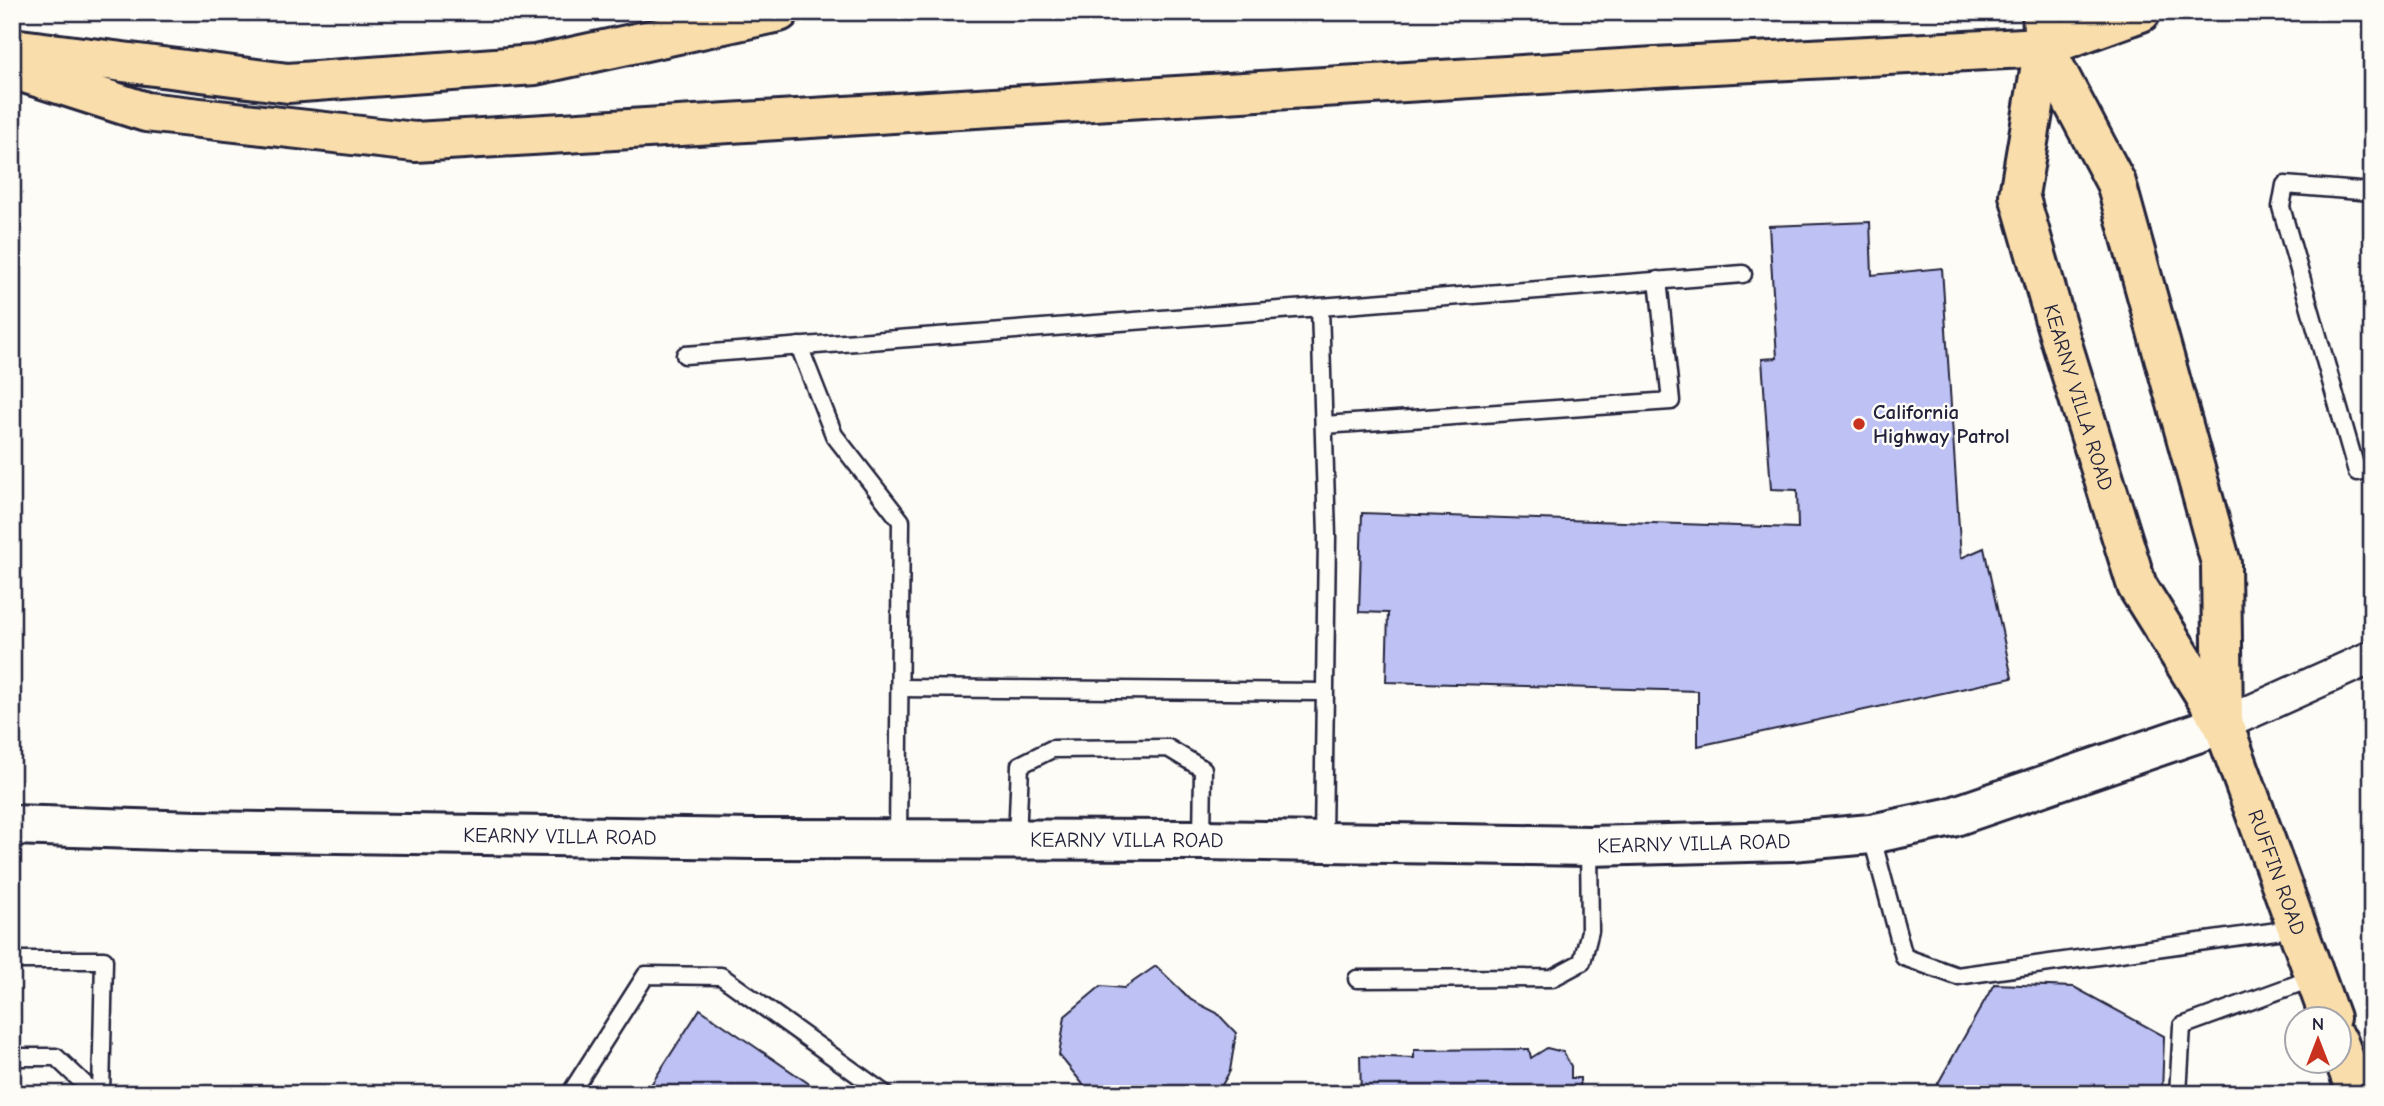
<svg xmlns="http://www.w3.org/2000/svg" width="2384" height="1106" font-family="'Comic Neue',sans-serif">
<rect width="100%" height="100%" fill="#fdfcf7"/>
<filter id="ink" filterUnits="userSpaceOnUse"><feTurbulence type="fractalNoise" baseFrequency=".0143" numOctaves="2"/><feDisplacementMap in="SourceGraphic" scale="14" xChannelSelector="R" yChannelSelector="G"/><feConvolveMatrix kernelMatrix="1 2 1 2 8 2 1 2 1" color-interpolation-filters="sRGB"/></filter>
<g filter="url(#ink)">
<!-- building -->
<g fill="#bdc1f3" stroke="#22223b" stroke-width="2">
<polygon points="1870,222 1872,275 1942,268 1961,558 1984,548 2012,678 1698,746 1698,691 1386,682 1388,613 1359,612 1362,513 1798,528 1797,490 1771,489 1762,359 1777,358 1769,226"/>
<polygon points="1156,966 1191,1000 1217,1013 1236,1033 1230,1071 1222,1085 1222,1094 1081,1094 1086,1088 1059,1055 1065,1016 1101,986 1124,988"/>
<polygon points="1994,984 2074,987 2164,1036 2162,1093 1932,1094"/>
<polygon points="700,1009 824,1094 645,1094"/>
<polygon points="1547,1048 1563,1052 1571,1066 1571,1078 1580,1078 1580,1094 1361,1094 1360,1056 1414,1058 1414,1050 1529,1049 1531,1058"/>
</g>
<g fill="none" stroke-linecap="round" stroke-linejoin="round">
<!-- lane casing -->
<g stroke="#22223b" stroke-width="21">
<g id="lane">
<polyline points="2372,192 2285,185 2281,207 2357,472 2372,469"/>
<polyline points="1320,307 1743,274"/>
<polyline points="799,346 834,435 901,521 898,839"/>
<polyline points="685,355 1320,307 1327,536 1323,841"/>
<polyline points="1324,425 1671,401 1658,280"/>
<polyline points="900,688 1324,692"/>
<polyline points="1871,834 1904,957 1957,976 2298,928"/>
<polyline points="1017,841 1020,765 1052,749 1168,748 1203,769 1202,840"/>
<polyline points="12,960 104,960 101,1094"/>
<polyline points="1357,979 1552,978 1582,962 1590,931 1589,846"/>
<polyline points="12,1057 56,1057 95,1094"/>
<polyline points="570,1094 646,975 721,976 885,1094"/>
<polyline points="2178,1094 2182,1026 2316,977"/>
</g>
</g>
<!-- street casing -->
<g stroke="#22223b" stroke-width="37">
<polyline id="street" points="2223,724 2372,657"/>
</g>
<!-- secondary casing -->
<g stroke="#22223b" stroke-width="44">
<g id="secondary">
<path id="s1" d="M 12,825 L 196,831 L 754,839 L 1202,840 L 1589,846 L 1791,841 L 1871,834 L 1952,817 L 2223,724"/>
</g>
</g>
<!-- primary casing -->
<g stroke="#22223b" stroke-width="44">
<g id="primary">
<path id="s2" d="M 2042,12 L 2044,47 L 2019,195 L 2058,331 L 2137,586 L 2223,724 L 2330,1018"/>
<polyline points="2044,47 2116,183 2221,563 2223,724"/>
<polyline points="2338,1042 2357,1094"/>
</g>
</g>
<!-- highway casing -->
<g stroke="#22223b" stroke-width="44">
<g id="highway">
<polyline points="12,48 288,83 535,65 779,12"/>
<polyline points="12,69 146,112 415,142 1655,67 2044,47 2141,12"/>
</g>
</g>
<!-- lane -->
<use href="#lane" stroke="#fdfcf7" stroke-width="16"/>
<!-- street -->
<use href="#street" stroke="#fdfcf7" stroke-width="32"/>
<!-- secondary -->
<use href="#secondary" stroke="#fdfcf7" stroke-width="38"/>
<!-- primary -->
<use href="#primary" stroke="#f9ddab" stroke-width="38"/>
<!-- highway -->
<use href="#highway" stroke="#f9ddab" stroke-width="38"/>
</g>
</g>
<!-- markers -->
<circle fill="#c8321e" stroke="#fdfcf7" stroke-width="2.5" cx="1859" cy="424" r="7"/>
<g text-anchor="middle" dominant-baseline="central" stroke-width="5" stroke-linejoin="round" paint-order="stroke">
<!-- street labels -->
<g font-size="21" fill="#22223b" stroke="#fdfcf7">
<text stroke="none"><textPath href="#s2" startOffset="396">KEARNY VILLA ROAD</textPath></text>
<text stroke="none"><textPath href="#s1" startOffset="548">KEARNY VILLA ROAD</textPath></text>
<text stroke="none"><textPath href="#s1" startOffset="1115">KEARNY VILLA ROAD</textPath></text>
<text stroke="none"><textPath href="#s1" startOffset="1682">KEARNY VILLA ROAD</textPath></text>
<text stroke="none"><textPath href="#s2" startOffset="914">RUFFIN ROAD</textPath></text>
</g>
<!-- poi labels -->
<g font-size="21" font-weight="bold" fill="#22223b" stroke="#fdfcf7" text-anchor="start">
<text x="1873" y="412">California<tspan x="1873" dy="24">Highway Patrol</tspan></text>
</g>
</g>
<!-- margin -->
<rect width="2384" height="1106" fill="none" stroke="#fdfcf7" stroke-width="42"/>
<rect x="21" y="21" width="2342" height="1064" fill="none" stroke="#22223b" stroke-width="2.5" filter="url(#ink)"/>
<!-- north arrow -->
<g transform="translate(2318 1040)"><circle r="33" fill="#fdfcf7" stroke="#a5a5ac" stroke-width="2"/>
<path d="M0-5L12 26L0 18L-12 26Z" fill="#c8321e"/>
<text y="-10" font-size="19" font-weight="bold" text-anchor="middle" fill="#22223b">N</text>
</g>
</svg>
